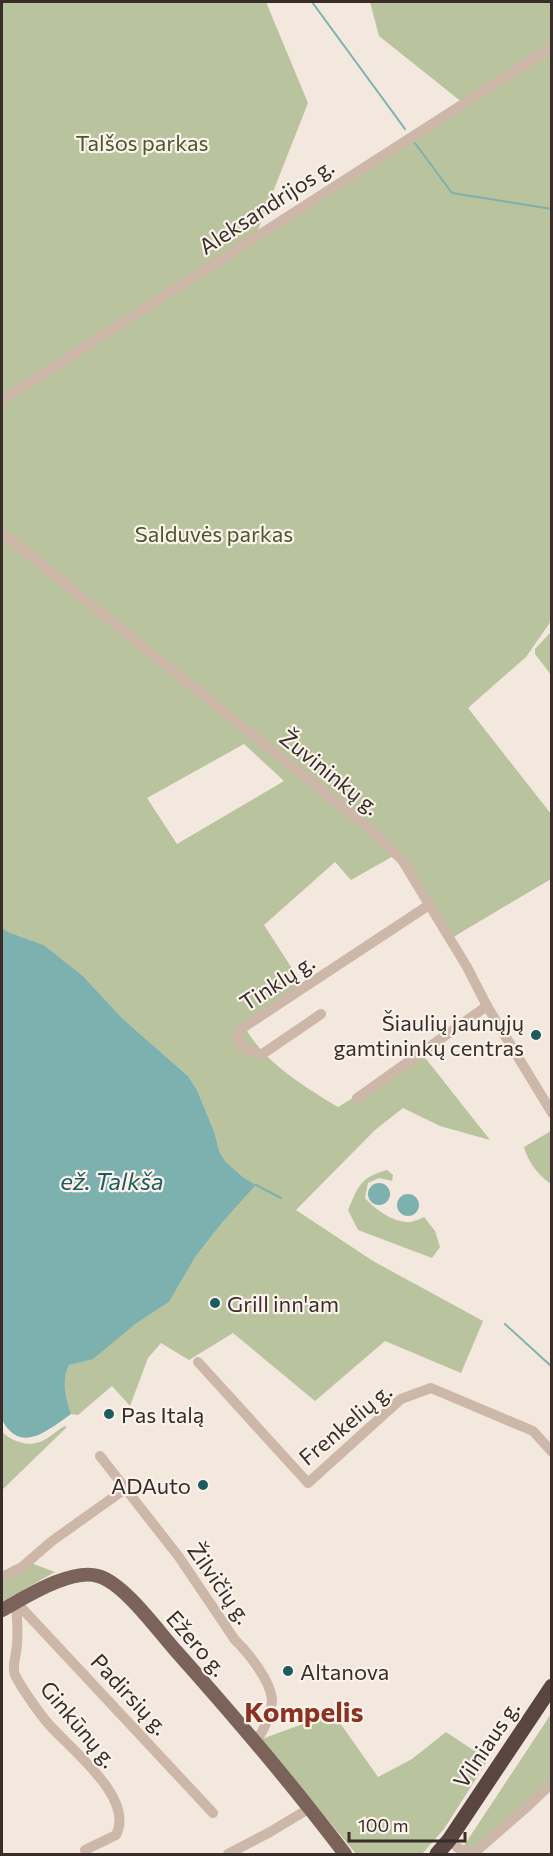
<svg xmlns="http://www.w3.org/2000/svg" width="553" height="1856" font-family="Commissioner,sans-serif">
<rect width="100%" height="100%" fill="#f3e8de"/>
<!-- green -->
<g fill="#b9c39d" fill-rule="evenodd">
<path d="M 2,2 L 266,2 L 308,103 L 256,235 L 463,103 L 379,36 L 370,2 L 551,2 L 551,621 L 526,657 L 468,708 L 551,814 L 551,879 L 450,939 L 397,854 L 351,880 L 335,862 L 264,925 L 302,984 L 247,1031 C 267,1064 305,1087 338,1107 L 423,1055 L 490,1140 L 440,1126 L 403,1108 L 375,1130 L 296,1210 L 373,1261 L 483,1321 L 461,1373 L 385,1341 L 315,1401 L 233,1333 L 189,1360 L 161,1343 L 148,1358 L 130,1406 L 112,1386 L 78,1415 L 71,1414 C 66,1396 61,1383 69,1365 L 76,1363 L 169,1302 L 196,1256 L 221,1224 L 256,1185 L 243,1177 L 226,1162 L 220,1153 L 214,1131 L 197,1090 L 188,1076 L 123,1019 L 83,976 L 44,945 L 8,932 L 2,928 ZM 244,744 L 284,781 L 177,844 L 147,798 Z"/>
<polygon points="551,632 551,675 535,654 535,649"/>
<path d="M 551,1131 L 551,1184 C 538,1175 528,1162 524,1147 Z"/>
<path d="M 387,1170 L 393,1175 L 392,1181 L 379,1178 L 368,1183 L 365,1198 C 376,1210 393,1223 411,1222 C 415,1221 420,1219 424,1217 L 435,1231 L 440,1247 L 432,1258 L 358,1230 L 348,1210 C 359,1185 360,1178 387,1170 Z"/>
<path d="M 65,1426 L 67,1427 L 2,1490 L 2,1432 C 13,1442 30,1448 44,1440 C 52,1436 57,1430 65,1426 Z"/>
<polygon points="31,1563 55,1572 2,1602 2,1577"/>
<polygon points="333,1713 378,1777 412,1759 446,1732 488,1760 444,1829 422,1854 356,1854 310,1798 259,1740"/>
<polygon points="551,1714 551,1783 473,1854 461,1850"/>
</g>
<!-- water -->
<g fill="#7cb1b0">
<path d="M 2,928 L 8,932 L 44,945 L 83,976 L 123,1019 L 188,1076 L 197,1090 L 214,1131 L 220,1153 L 226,1162 L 243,1177 L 256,1185 L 221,1224 L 196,1256 L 169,1302 L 134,1325 L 93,1359 L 69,1365 C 61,1383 66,1396 71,1414 C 48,1430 21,1455 2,1420 Z"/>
<circle cx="379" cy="1194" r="11"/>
<circle cx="408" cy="1205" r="11"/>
</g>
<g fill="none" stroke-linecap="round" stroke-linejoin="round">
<!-- stream -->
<g stroke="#7cb1b0" stroke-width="2">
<polyline points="312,2 405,129"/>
<polyline points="415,143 452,193 552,209"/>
<polyline points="256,1185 281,1198"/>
<polyline points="505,1324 551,1366"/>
</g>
<!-- minor -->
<g stroke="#ccb7a9" stroke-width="10">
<polyline points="2,400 552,47"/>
<polyline points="2,533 371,830 402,860 467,967 487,1006 552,1113"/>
<polyline points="321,1014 261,1055 240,1046 238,1037 241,1029 429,905"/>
<polyline points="357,1098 487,1006"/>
<polyline points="198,1362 308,1483 401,1399 431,1388 533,1431 552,1452"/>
<path d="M 100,1456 L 179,1557 L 235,1640 C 248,1652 270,1680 272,1699 C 272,1713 264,1731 255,1742"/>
<polyline points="2,1577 22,1567 52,1541 125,1489"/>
<path d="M 16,1602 C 17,1618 19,1637 16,1652 C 15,1660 12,1668 15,1675 C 21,1687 37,1710 46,1721 C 67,1747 136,1797 116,1835 L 85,1850"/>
<polyline points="16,1602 213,1813"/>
<polyline points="449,1840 458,1848 472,1854"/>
<polyline points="228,1854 270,1832 310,1808"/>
<polyline points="473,1854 528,1806 552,1783"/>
</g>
<!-- major -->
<path stroke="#7b635a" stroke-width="14" d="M 2,1610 C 26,1597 71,1568 98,1576 C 124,1583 158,1631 176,1651 C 235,1717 292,1784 345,1854"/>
<!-- highway -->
<polyline stroke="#5a4640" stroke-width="15" points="437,1854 449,1840 552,1686"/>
</g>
<!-- markers -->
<g fill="#1d5c5c" stroke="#fbf2eb" stroke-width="2">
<circle cx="536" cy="1035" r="6"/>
<circle cx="215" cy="1303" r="6"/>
<circle cx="109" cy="1414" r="6"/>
<circle cx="203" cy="1485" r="6"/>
<circle cx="288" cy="1671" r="6"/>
</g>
<g text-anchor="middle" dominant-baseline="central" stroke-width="4.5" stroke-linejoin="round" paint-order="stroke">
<!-- park labels -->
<g font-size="22" fill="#4b582c" stroke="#fbf2eb">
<text x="142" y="142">Talšos parkas</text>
<text x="214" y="533">Salduvės parkas</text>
</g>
<!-- street labels -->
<g font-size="22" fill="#392d29" stroke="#fbf2eb">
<text transform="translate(266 206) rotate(-33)">Aleksandrijos g.</text>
<text transform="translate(330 772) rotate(39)">Žuvininkų g.</text>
<text transform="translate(277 982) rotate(-33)">Tinklų g.</text>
<text transform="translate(345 1424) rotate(-40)">Frenkelių g.</text>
<text transform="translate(220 1583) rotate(55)">Žilvičių g.</text>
<text transform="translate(197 1643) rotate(49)">Ežero g.</text>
<text transform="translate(130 1694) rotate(47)">Padirsių g.</text>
<text transform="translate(79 1724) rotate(50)">Ginkūnų g.</text>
<text transform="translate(486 1744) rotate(-56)">Vilniaus g.</text>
</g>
<!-- poi labels -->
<g font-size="22" fill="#392d29" stroke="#fbf2eb" text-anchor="start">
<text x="524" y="1022" text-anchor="end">Šiaulių jaunųjų<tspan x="524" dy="25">gamtininkų centras</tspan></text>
<text x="227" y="1303">Grill inn'am</text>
<text x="121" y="1414">Pas Italą</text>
<text x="191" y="1485" text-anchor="end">ADAuto</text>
<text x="300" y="1671">Altanova</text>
</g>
<!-- water labels -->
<g font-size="24" font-style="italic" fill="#1d5c5c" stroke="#fbf2eb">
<text x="112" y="1180">ež. Talkša</text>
</g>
<!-- district labels -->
<g font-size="28" font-weight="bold" fill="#8b3120" stroke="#fbf2eb">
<text x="304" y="1711">Kompelis</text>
</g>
</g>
<!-- border -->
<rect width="553" height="1856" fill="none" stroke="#392d29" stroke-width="6"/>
<!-- scale -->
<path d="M349 1832v9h116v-9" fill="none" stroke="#392d29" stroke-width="3"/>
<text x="358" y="1832" font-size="18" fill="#392d29" stroke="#fbf2eb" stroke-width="4.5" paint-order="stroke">100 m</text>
</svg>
